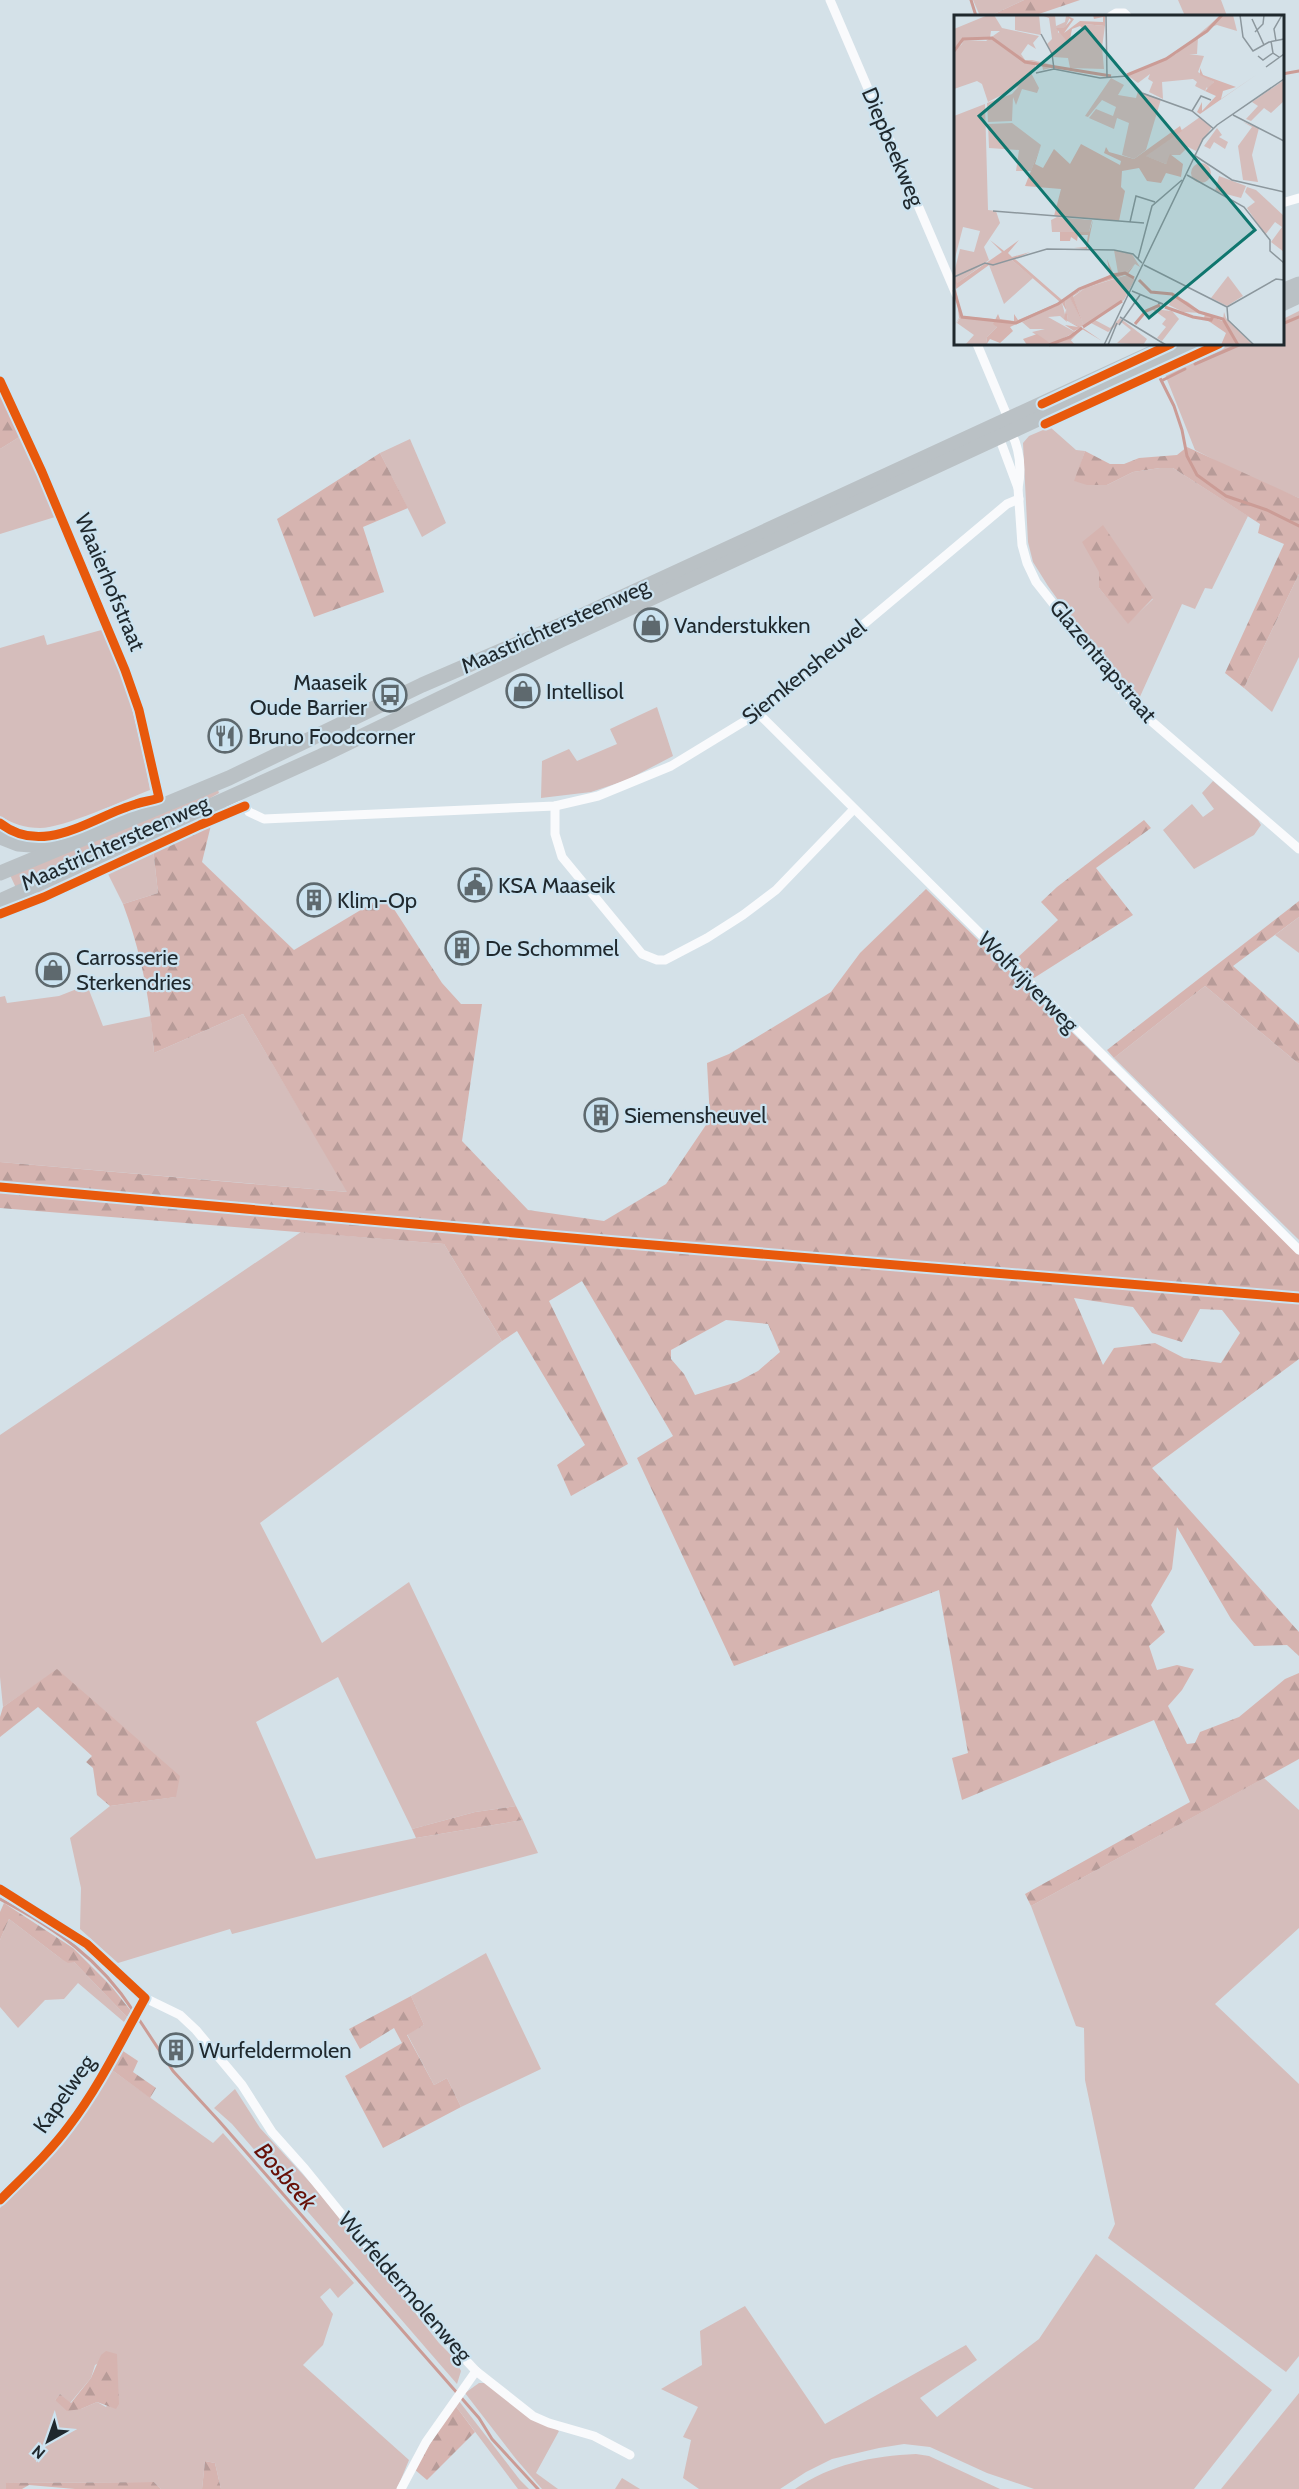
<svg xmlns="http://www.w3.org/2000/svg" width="1299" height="2489" font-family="Cabin,sans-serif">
<defs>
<pattern id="forest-firs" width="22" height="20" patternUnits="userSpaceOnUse" patternTransform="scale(1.5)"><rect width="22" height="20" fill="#d6b4b0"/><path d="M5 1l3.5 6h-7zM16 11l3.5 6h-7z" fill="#b79b98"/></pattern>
</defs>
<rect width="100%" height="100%" fill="#d4e1e8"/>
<!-- green -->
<g fill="#d5bdbb" fill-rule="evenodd">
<polygon points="973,0 1024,0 990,16 980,16"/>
<polygon points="1178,0 1221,0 1227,16 1185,16"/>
<polygon points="1299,311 1299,498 1246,476 1195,450 1164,372 1228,344 1282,344 1283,319"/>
<path d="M 1050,427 L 1076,450 L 1085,451 L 1075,481 L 1107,485 L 1133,472 L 1160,468 L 1173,468 L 1248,516 L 1212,589 L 1205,588 L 1195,609 L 1182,604 L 1138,701 L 1084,636 L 1048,586 L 1033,562 L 1028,542 L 1023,443 L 1029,436 ZM 1099,572 L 1153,599 L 1128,623 L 1099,588 Z"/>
<polygon points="21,436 55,517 0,534 0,449"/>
<polygon points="410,439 446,523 422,537 380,453"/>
<polygon points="1299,574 1299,657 1272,712 1244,688"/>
<path d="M 105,629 C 127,681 140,734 150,790 C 124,800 64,828 40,828 C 25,828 13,824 0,816 L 0,648 L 44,635 L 47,645 Z"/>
<polygon points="657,707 673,756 627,780 591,792 541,798 542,761 569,749 577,761 617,744 610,729"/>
<polygon points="1213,781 1258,820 1261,825 1254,835 1194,869 1163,830 1192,804 1203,817 1214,809 1202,793"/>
<polygon points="218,790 219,793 207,800 17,890 9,873"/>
<path d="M 138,805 L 147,805 L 65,838 L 38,842 L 17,836 C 61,847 99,818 138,805 Z"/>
<polygon points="223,807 233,808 169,835 168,830"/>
<polygon points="152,838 157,841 96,869 96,864"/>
<polygon points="153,849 158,893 123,904 106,870"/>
<polygon points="80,871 84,875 38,896 37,890"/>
<polygon points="1299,917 1299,953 1275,935"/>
<polygon points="87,985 103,1026 151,1016 154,1053 243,1014 348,1192 0,1162 0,997 5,996 7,1003 59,996"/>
<polygon points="1205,986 1299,1064 1299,1240 1114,1058"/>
<polygon points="301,1232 444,1244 502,1341 260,1523 322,1643 409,1582 516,1806 475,1812 412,1829 338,1677 256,1722 316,1859 416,1838 523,1820 538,1853 232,1934 230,1929 118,1963 80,1929 81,1888 70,1838 110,1806 175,1797 57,1670 3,1707 0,1677 0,1435"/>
<polygon points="1264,1778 1299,1810 1299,1928 1215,2004 1299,2084 1299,2356 1286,2372 1108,2238 1115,2224 1085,2080 1084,2028 1076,2026 1031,1906"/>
<polygon points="9,1919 60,1958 74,1962 127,2017 124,2022 78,1983 64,1999 45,2000 18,2028 0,2007 0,1940"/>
<polygon points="486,1953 541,2069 461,2107 447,2078 434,2085 407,2034 424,2025 411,1996"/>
<path d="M 112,2070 L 213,2143 L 223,2133 L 354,2283 L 338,2298 L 330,2288 L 320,2297 L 333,2314 L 323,2345 L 303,2365 L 409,2460 L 397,2489 L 221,2489 L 215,2463 L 205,2461 L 202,2489 L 161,2489 L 154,2482 L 7,2483 L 6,2489 L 0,2489 L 0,2208 L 79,2123 ZM 116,2354 L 118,2390 L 106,2407 L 97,2402 L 81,2409 L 55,2400 L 60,2394 L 70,2403 L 91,2378 L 95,2365 Z"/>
<polygon points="235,2089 260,2128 317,2190 439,2343 455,2359 461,2371 457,2384 232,2124 214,2108"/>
<polygon points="1096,2254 1272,2390 1194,2489 1034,2489 987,2473 930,2447 904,2444 879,2448 832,2459 806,2472 780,2489 699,2489 683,2478 691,2440 683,2437 698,2407 661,2389 702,2365 700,2331 745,2306 825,2424 966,2345 977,2360 920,2398 937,2417 1039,2339"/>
<polygon points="479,2383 485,2383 559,2431 536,2473 558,2489 542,2489 516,2459 465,2393"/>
<polygon points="1299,2393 1299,2489 1221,2489"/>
<polygon points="459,2401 520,2480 529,2489 518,2489 455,2405"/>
<path d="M 916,2454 L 929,2456 L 1000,2489 L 795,2489 C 831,2464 873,2456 916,2454 Z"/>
<polygon points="622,2478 640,2489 615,2489"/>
</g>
<!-- forest -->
<g fill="url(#forest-firs)" fill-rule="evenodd">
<polygon points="1024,0 1080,0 1033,16 990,16"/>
<polygon points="0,391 21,436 0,449"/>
<polygon points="1187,447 1299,498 1299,574 1244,688 1225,673 1284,544 1258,533 1260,524 1173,468 1160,468 1133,472 1107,485 1087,485 1074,481 1085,451 1110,464 1124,464 1139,458 1177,455"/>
<polygon points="380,453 408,508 363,527 384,592 314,617 277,519"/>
<polygon points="1103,525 1153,598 1128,624 1099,588 1099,572 1082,542"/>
<polygon points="1144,820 1151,828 1096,868 1133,915 1034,978 1015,960 1058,920 1041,902 1057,887"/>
<path d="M 211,825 L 202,862 L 294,950 L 379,899 L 392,906 L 442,983 L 461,1004 L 482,1004 L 462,1141 L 528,1210 L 604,1221 L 666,1184 L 710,1119 L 707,1063 L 729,1054 L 831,992 L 860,953 L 926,889 L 1299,1255 L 1299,1359 L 1152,1468 L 1299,1632 L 1299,1656 L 1287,1645 L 1254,1646 L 1231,1619 L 1177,1527 L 1172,1569 L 1151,1605 L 1165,1632 L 1149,1646 L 1157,1670 L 1177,1665 L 1194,1669 L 1182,1690 L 1168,1706 L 1187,1744 L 1195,1743 L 1200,1732 L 1239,1717 L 1285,1679 L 1299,1673 L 1299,1759 L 1031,1906 L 1025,1894 L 1190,1802 L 1154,1720 L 962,1800 L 952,1758 L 968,1753 L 939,1590 L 734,1666 L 637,1458 L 673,1436 L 582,1281 L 549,1301 L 628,1464 L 571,1496 L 557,1465 L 585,1445 L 517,1331 L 502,1341 L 444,1244 L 0,1208 L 0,1162 L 347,1192 L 243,1014 L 154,1053 C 150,999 142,955 123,904 L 158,893 L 153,849 ZM 1074,1298 L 1133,1307 L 1152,1333 L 1182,1342 L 1200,1309 L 1222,1310 L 1240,1333 L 1221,1363 L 1184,1358 L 1155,1343 L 1114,1348 L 1103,1365 ZM 726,1320 L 768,1324 L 780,1352 L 758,1371 L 737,1382 L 695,1395 L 684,1374 L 671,1359 L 671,1350 Z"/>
<polygon points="1299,901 1299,917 1233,966 1299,1025 1299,1064 1205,986 1114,1058 1107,1050"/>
<polygon points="57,1669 180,1776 176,1797 110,1806 97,1795 93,1768 86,1762 92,1756 38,1707 0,1737 0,1717 3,1707"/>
<polygon points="516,1806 523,1820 416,1838 412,1829 475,1812"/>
<polygon points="4,1903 73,1948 111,1986 131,2011 127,2017 74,1962 68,1963 60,1958 9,1919 0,1940 0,1912"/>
<polygon points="411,1996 424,2025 407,2035 434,2085 447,2078 461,2107 383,2148 345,2076 402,2043 394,2028 360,2049 349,2029"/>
<polygon points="123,2051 138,2061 133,2072 156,2088 150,2098 112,2070"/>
<polygon points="106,2351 117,2354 119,2404 116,2409 97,2402 81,2409 67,2411 55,2400 60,2394 71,2403 91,2378 101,2355"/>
<polygon points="455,2405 475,2432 427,2480 414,2469"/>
<polygon points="205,2461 215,2463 221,2489 202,2489"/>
<polygon points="154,2482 161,2489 75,2489 29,2485 22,2489 6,2489 6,2483"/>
</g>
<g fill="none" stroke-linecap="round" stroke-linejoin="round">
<!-- stream -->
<g stroke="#cb9c96" stroke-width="3">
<polyline points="971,0 976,16"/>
<polyline points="1282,74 1299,71"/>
<polyline points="1282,324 1299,317"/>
<polyline points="1195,364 1241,344"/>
<polyline points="1160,378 1174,406 1182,430 1187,456 1197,475 1226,496 1267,510 1299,526"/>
<polyline points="1163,380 1185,369"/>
<path d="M 0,1899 C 56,1929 99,1958 134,2012"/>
<polyline points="138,2018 173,2071 219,2121 479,2418 492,2439 538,2489"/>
</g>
<!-- minor -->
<g stroke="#f9fafc" stroke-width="9">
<polyline points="830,0 956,294"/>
<polyline points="1111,16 1116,13 1124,13 1127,16"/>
<polyline points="1282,203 1299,198"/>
<polyline points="977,344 1008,418"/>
<path d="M 0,381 C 44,476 89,572 125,670 C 142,714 146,763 162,806"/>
<path d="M 1011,432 C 1020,450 1022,468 1018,488"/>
<polyline points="999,437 1018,488 1022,545 1027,563 1036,582 1135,707 1299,849"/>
<polyline points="758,713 1299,1250"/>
<polyline points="223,802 245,806 249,812 264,819 555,806 598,796 671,766 758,713 1007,504 1019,499"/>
<polyline points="555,806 555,834 562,857 642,954 657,960 665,960 707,938 743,915 776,890 853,810"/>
<polyline points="0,1889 87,1944 145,1998 180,2015 196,2030 242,2085 272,2132 305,2169 420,2311 476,2371 533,2416 549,2423 594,2436 630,2455"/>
<path d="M 0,2200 C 24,2176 49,2153 69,2126 C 99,2087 121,2041 145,1998"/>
<polyline points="401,2489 426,2442 476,2371"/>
</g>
<!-- primary -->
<g stroke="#bac1c5" stroke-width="15">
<polyline points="1282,291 1299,284"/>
<polyline points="1282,304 1299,296"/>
<polyline points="0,837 18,844 57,847"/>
<polyline points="0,873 229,778 422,685 568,622 1171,344"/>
<polyline points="0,901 321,756 561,640 1200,344"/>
</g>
<!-- cycleway casing -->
<g stroke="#cce3f0" stroke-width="13">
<g id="cycleway">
<path d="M 0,381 L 42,472 L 125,670 L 139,710 L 159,798 C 151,801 144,801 136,804 C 93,816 44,858 0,823"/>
<polyline points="1042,404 1171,344"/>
<polyline points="1045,424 1219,344"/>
<polyline points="0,914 44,897 200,825 245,806"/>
<polyline points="0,1187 616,1242 1299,1298"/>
<path d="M 0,1889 L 87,1944 L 145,1998 C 121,2041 99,2087 69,2126 C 49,2153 24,2176 0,2200"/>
</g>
</g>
<!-- cycleway -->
<use href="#cycleway" stroke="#e8590c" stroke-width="9"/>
</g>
<!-- icons -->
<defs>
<g id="shop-ring" transform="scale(1.725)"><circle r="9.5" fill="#cce3f0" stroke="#5e696e" stroke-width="1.5"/><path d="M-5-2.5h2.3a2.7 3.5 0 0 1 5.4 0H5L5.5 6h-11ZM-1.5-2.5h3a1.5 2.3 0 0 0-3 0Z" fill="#5e696e"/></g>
<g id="bus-ring" transform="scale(1.725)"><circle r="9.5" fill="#cce3f0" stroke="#5e696e" stroke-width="1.5"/><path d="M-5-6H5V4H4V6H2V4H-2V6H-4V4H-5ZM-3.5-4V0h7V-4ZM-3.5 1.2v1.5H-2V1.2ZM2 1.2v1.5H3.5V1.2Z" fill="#5e696e"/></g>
<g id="restaurant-ring" transform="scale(1.725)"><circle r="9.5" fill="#cce3f0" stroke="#5e696e" stroke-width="1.5"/><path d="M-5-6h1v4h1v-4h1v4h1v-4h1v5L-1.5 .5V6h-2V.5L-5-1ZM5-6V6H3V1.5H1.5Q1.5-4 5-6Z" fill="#5e696e"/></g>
<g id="civic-ring" transform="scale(1.725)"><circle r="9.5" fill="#cce3f0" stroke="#5e696e" stroke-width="1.5"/><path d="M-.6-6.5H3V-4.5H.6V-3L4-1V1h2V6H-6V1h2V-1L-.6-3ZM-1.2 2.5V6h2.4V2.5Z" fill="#5e696e"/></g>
<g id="building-ring" transform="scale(1.725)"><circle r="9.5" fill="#cce3f0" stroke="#5e696e" stroke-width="1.5"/><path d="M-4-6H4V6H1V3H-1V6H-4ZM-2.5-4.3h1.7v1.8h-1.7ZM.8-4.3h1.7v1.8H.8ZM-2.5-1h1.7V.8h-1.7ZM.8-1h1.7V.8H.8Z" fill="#5e696e"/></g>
</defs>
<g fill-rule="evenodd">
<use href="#shop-ring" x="651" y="625"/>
<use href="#shop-ring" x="523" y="691"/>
<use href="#bus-ring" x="390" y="695"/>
<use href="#restaurant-ring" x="225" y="736"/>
<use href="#civic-ring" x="475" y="885"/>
<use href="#building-ring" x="314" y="900"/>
<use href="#building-ring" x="462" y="948"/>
<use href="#shop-ring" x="53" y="970"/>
<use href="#building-ring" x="601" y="1115"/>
<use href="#building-ring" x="176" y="2050"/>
</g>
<g text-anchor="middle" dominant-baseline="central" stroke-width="4.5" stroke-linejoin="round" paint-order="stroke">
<!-- street labels -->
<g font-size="22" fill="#1f282d" stroke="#cce3f0">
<text transform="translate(893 147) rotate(67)">Diepbeekweg</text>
<text transform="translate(110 582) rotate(67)">Waaierhofstraat</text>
<text transform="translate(555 626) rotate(-24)">Maastrichtersteenweg</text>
<text transform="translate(1103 661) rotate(50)">Glazentrapstraat</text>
<text transform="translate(804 672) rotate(-39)">Siemkensheuvel</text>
<text transform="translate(115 843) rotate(-24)">Maastrichtersteenweg</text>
<text transform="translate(1028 982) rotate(45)">Wolfvijverweg</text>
<text transform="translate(64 2094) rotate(-55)">Kapelweg</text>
<text transform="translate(405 2287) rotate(49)">Wurfeldermolenweg</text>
</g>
<!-- poi labels -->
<g font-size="22" fill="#1f282d" stroke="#cce3f0" text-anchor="start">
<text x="674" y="625">Vanderstukken</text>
<text x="367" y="682" text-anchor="end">Maaseik<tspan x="367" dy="25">Oude Barrier</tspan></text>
<text x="546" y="691">Intellisol</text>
<text x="248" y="736">Bruno Foodcorner</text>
<text x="498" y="885">KSA Maaseik</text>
<text x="337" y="900">Klim-Op</text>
<text x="485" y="948">De Schommel</text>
<text x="76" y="957">Carrosserie<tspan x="76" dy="25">Sterkendries</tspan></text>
<text x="624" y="1115">Siemensheuvel</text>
<text x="199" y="2050">Wurfeldermolen</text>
</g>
<!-- water labels -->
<g font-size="24" font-style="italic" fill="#671007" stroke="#cce3f0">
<text transform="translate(286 2176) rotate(49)">Bosbeek</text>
</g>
</g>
<!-- overview -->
<g transform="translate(954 15)">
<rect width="330" height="330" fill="#d4e1e8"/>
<path d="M 34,0 L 40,0 L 48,13 L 85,21 L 79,28 L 82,34 L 74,29 L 67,39 L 71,45 L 78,45 L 99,50 L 75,46 L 100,52 L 89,55 L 88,50 L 81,50 L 81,55 L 76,56 L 85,73 L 83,78 L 68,74 L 62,90 L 59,82 L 58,106 L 34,107 L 33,88 L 58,79 L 65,71 L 34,87 L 28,69 L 23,66 L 0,74 L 0,36 L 8,29 L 9,25 L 32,26 L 46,16 L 37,16 L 36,23 L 9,23 L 0,33 L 0,14 ZM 61,0 L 85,0 L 87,20 L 61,15 ZM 87,0 L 101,0 L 102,11 L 111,7 L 112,1 L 116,2 L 111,13 L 104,13 L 104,18 L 107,16 L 114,25 L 130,13 L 130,9 L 151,11 L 148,32 L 150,54 L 116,53 L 114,43 L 99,42 L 93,29 L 98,24 L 95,3 ZM 267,0 L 279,0 L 283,16 L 263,10 L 254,13 L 244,22 L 243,39 L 235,39 L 250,41 L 244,57 L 260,67 L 254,75 L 253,72 L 251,76 L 241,71 L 243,67 L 239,64 L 208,67 L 209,84 L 195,77 L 199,67 L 194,64 L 196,59 L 184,68 L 173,60 L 222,39 ZM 157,63 L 170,70 L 164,80 L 182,83 L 184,76 L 207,84 L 192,135 L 180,144 L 168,140 L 175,108 L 163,103 L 160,114 L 135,103 L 142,94 L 159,101 L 162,92 L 148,85 L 134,102 L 131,101 ZM 330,65 L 330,86 L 317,98 L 310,93 L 297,106 L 292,104 L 304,91 L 298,87 ZM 31,89 L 34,195 L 42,196 L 46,208 L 30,232 L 35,245 L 2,269 L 0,258 L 6,234 L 20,237 L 26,216 L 9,212 L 0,247 L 0,101 ZM 246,102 L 258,112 L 242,136 L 234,132 L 226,140 L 217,140 L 212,149 L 191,141 ZM 289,107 L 305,113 L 298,140 L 304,167 L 289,165 L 284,131 L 298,112 ZM 58,108 L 87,130 L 77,156 L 62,156 L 65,135 L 35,133 L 34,109 ZM 263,113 L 268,120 L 265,122 L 274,127 L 271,134 L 260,127 L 256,134 L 250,131 ZM237 158a10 10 0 1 1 20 0a10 10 0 1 1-20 0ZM 265,161 L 292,171 L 287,183 L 261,176 ZM 293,172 L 302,175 L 330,201 L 330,237 L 317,227 L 328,212 L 321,207 L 311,220 L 293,193 L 301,187 L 291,177 ZM 103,202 L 138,205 L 135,217 L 98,217 L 97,205 ZM 160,235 L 178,239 L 186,252 L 181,249 L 173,257 L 164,258 ZM 58,245 L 79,263 L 50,289 L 35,250 ZM 173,260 L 181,264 L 170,285 L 141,305 L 156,313 L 166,303 L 193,324 L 189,330 L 163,328 L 177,315 L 167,307 L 154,317 L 137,308 L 126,312 L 114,306 L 111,286 L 116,282 L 130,311 L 119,282 L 131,273 ZM 274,261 L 289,281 L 273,291 L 257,283 ZM 219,280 L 234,287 L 248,298 L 229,297 L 215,290 ZM 108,288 L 113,307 L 106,301 L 94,302 L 121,317 L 106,325 L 115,323 L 121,330 L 97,330 L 78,317 L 91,314 L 76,314 L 68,307 ZM 198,294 L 218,296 L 225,304 L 208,326 L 203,323 L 212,312 L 208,309 L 212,304 ZM 270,297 L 272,303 L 299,330 L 284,330 L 269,305 ZM 7,301 L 39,304 L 43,312 L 33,322 L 32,330 L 11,330 L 20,320 L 3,308 Z" fill="#d5bdbb"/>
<path d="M 112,0 L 120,4 L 110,18 L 126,6 L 149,7 L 149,2 L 140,4 L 139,0 L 151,0 L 151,11 L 130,9 L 131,13 L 119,23 L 129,14 L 126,11 L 118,14 L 115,29 L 102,13 L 110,13 L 117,5 ZM 246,53 L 249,60 L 282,72 L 269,76 L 267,84 L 302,60 L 246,99 L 243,97 L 248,87 L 248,96 L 262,81 L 251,76 L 260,67 L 246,60 ZM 226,111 L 228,116 L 192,141 L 212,149 L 216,139 L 229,149 L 227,162 L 212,158 L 207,168 L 193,166 L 185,153 L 168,156 L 167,172 L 171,176 L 165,206 L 100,201 L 107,174 L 71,171 L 87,130 L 81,149 L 89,153 L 100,134 L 116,149 L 127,129 L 166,150 L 167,146 L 150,138 L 152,132 L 155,137 L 180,144 ZM 139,205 L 133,234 L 120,233 L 132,232 L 134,220 L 124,220 L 123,226 L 117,222 L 116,226 L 106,226 L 106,217 L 135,217 ZM 36,225 L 50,236 L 65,225 L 54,238 L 58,242 L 76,237 L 61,244 L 108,285 L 156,260 L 153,244 L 159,258 L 173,257 L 181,249 L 174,259 L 131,273 L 119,281 L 130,311 L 116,283 L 111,286 L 114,306 L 129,313 L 148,326 L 128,314 L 117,325 L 107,326 L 126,313 L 120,316 L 111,310 L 124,312 L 110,304 L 112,295 L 108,288 L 56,312 L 59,316 L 46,328 L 36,324 L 32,330 L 33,322 L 43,312 L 39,309 L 44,299 L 46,304 L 60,306 L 60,299 L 64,305 L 106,287 L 58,245 L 35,250 L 2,274 L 7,301 L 0,311 L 5,303 L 0,259 L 3,268 L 48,237 ZM 251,299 L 271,307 L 284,330 L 267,330 L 272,318 L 250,303 ZM 83,319 L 93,326 L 97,330 L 73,330 L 69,324 Z" fill="#d6b4b0"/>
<path fill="none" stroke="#cb9c96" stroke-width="3" d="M 0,36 L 9,24 L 38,23 L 71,47 L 157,61M 173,60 L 212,44 L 253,16 L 268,0M 185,265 L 197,277 L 218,279 L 245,297 L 269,304 L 284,330M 0,275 L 8,302 L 62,308 L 104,289 L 125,274 L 160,260 L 171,258 L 180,263M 211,292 L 239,302 L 257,305 L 259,301M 181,309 L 192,296 L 206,290M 129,312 L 168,286M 95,330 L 116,322 L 128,313"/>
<path fill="none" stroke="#8c979d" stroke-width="1.5" d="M 152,0 L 153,62M 286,0 L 289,22 L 299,36 L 315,27 L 330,24M 298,4 L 310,30M 301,17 L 309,9 L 310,0M 87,19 L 98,39 L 100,54M 317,26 L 319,38 L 325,42M 322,26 L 320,14 L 328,0M 304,41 L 309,45 L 319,38M 312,52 L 330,39M 82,58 L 100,54 L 146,63 L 173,61 L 188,78 L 238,96 L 260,114M 238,96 L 247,81 L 257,85M 279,100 L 330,126M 240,140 L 278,165 L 330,177M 233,160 L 290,192 L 316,225 L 316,236 L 330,248M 39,196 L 190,208M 176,207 L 182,181 L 201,187M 184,244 L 198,191 L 228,165M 190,250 L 273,292M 0,262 L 31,248 L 39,250 L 93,234 L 160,235 L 179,239 L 188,248M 178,276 L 209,289 L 204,288M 273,292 L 322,264 L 330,265M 273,292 L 274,305 L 300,330M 166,302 L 212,330M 165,310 L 186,280M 150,330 L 249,124 L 263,110 L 330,64M 154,330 L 163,308"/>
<path fill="#0f766e" fill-opacity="0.15" stroke="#0f766e" stroke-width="3" d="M 131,12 L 301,215 L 195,303 L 25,101 Z"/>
<rect width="330" height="330" fill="none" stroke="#1f282d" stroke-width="3"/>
</g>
<!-- north arrow -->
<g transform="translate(48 2441) rotate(220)" stroke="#cce3f0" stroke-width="4.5" paint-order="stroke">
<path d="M0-4.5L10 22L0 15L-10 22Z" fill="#1f282d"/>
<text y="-9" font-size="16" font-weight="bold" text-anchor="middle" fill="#1f282d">N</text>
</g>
</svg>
